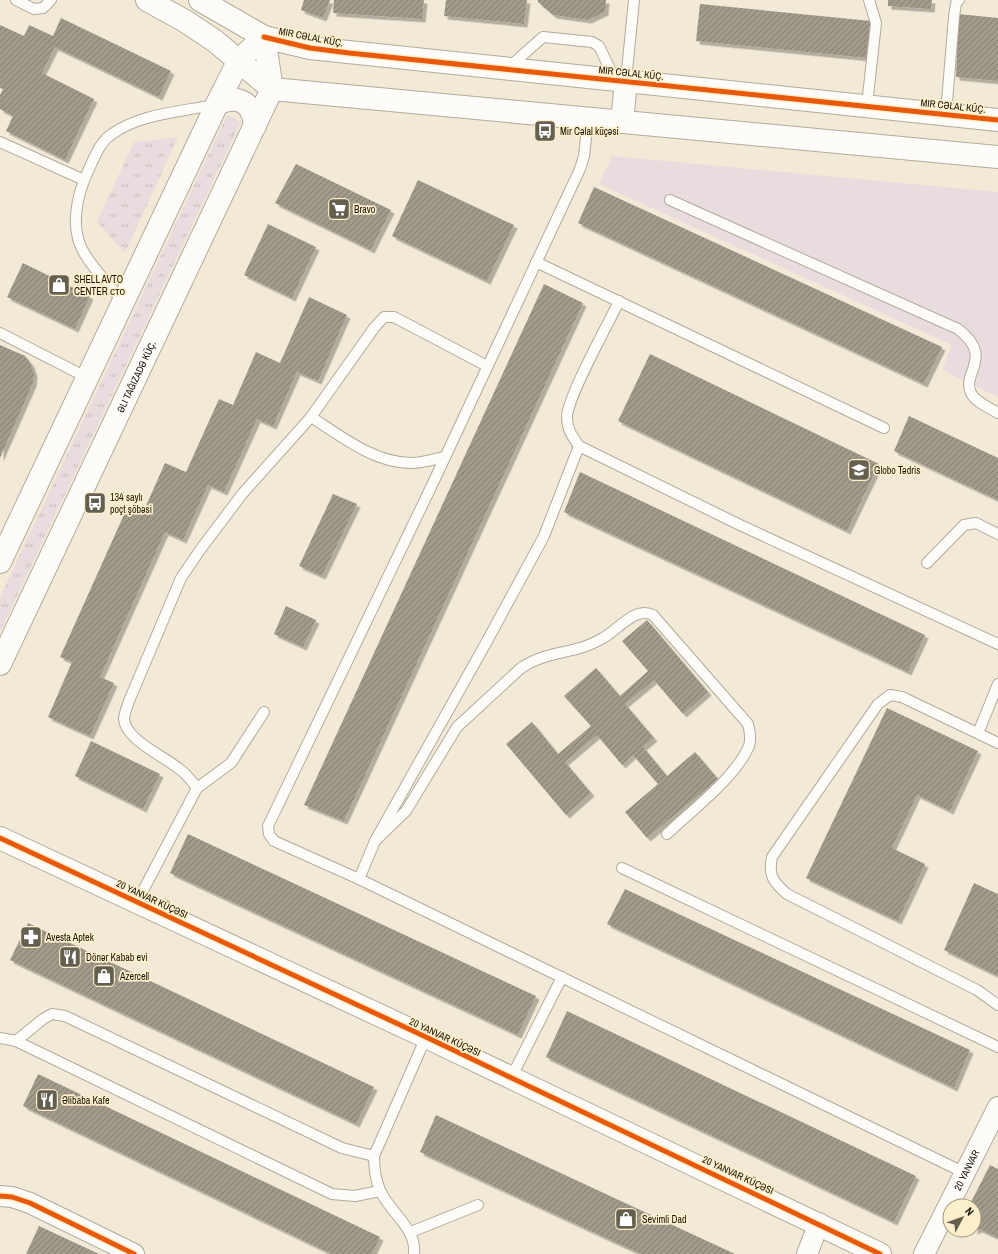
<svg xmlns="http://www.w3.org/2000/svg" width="998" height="1254" font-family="'Archivo Narrow',sans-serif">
<defs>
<pattern id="grass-tufts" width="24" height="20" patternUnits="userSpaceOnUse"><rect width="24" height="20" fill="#e9dcde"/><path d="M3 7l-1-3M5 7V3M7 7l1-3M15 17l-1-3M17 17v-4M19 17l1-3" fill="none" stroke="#c7bcbd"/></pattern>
<pattern id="building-hatch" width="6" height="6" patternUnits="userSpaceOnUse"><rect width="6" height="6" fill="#a29b8c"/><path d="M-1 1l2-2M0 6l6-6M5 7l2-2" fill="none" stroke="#837d70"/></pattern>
<filter id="shadow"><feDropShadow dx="3.5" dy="3.5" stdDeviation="0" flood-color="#0004"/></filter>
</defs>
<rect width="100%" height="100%" fill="#f2ead7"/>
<!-- grass -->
<g fill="url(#grass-tufts)">
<polygon points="227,115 241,122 0,632 0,597"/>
<polygon points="178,137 125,253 97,222 134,142"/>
</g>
<!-- park -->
<polygon fill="#e9dcde" points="612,156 998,192 998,397 942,370 952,345 599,184"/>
<!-- building -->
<g fill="url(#building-hatch)" filter="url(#shadow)">
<polygon points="304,0 330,0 323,18 301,10"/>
<polygon points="334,0 424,0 422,19 333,13"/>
<polygon points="446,0 527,0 524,24 444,16"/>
<polygon points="538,0 606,0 605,12 588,20 553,15 538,2"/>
<polygon points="888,0 932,0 931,9 888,6"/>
<polygon points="700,4 871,21 867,58 696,41"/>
<polygon points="958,14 998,18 998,81 956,77"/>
<polygon points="61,18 171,71 159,97 55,47 42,73 94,99 65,160 6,131 13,116 0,109 0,95 3,89 0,88 0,25 24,36 29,25 53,36"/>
<polygon points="296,164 391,210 371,250 275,203"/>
<polygon points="418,180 514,225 487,281 392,236"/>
<polygon points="594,187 942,347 924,384 578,223"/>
<polygon points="268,224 316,247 292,298 244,275"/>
<polygon points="23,263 90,296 75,329 7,297"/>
<polygon points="544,284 583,303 344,821 304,805"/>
<polygon points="309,297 347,315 318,381 297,372 273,426 257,419 224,492 208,485 183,540 165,532 100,677 114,683 90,736 48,717 72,662 60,657 127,508 142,515 165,463 186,472 219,399 233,405 256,352 280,363"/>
<polygon points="0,345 25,356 31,364 34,374 33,383 0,458"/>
<polygon points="650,354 879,464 847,531 618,421"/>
<polygon points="909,416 998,458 998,500 894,451"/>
<polygon points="580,472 925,635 908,672 564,512"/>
<polygon points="333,494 357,504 322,576 299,566"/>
<polygon points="286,606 316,620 303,647 274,634"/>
<polygon points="647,620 708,692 683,714 654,680 625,704 654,738 643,747 667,776 695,752 718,779 647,838 625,812 658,784 633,755 622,765 597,735 565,762 591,793 566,815 506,744 532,722 558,754 591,726 564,696 596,668 620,696 648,671 622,641"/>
<polygon points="887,708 978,751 950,811 917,795 892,848 925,864 898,921 806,878"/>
<polygon points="91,741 160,774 143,809 75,776"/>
<polygon points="188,834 536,996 518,1035 170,873"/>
<polygon points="974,883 998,894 998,976 944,950"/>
<polygon points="625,889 970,1050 954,1088 607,924"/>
<polygon points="28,923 374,1087 356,1124 10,960"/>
<polygon points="567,1011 916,1176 894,1222 546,1057"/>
<polygon points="38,1074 380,1237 372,1254 332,1254 23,1106"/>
<polygon points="436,1115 735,1254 641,1254 420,1152"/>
<polygon points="990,1165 998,1169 998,1238 979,1229 974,1231 974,1206 969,1206"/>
<polygon points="39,1226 99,1254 26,1254"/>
</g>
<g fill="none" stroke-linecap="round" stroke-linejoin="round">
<!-- lane casing -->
<g stroke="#b1ab9c" stroke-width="12">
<g id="lane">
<polyline points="16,0 34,9 43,8 51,0"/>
<polyline points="509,67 543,37 592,42 599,46 615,80"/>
<polyline points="626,81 634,0"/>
<polyline points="867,105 876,23 869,0"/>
<polyline points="946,114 954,17 956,3 959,0"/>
<polyline points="588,119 584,156 580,169 433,483 268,826 269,834 274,841 359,879 965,1173"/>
<polyline points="0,142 84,180"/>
<path d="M 670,200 L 958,329 C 995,357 961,373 971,393 C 975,402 990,408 998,413"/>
<polyline points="536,262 884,428"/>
<path d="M 122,300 C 110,286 96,272 86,256 C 68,230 77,194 89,169 C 95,156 100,142 112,134 C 141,113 183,112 217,104"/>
<path d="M 619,301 C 609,323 566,399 567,418 C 567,430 573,437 579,446 L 740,525 L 998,644"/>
<polyline points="0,333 86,377"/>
<path d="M 311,417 C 341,436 374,463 411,463 C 422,463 434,459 445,457"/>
<polyline points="927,563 964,525 976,523 998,534"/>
<polyline points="978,733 998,684"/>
<path d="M 998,743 L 902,697 L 890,695 L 878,704 L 772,857 C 768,875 773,882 787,894 L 977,990 L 998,1005"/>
<polyline points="197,788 231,763 264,712"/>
<path d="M 375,841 L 406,811 L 457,727 L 521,668 C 540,655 559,654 580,648 C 587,646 596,642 603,638 C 618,630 635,606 653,615 L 748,724 C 750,731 751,739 749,746 C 736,777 692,810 667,834"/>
<polyline points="622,868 998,1047"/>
<polyline points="359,879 375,841 486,643 544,536 579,446"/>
<path d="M 137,902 L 197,788 C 191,780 186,773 178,768 C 163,756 125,739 124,719 C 124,714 127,707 129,701 L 181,578 L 200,550 L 243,493 L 311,417 L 374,328 L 384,317 L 394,317 L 487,366"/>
<polyline points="0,1038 16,1041 332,1194 355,1196 380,1191"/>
<polyline points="16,1041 43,1019 52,1014 65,1016 342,1148 374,1156"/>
<polyline points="511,1078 562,977"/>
<polyline points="411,1232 478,1205"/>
<path d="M 414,1254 C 417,1228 389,1212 380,1190 C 375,1179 374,1168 374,1156 L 426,1037"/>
</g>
</g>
<!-- street casing -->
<g stroke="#b1ab9c" stroke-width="22">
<g id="street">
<polyline points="0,1196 12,1197 30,1203 134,1254"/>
<polyline points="807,1254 819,1223"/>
<path id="s1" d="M 924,1254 L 998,1107"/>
</g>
</g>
<!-- secondary casing -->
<g stroke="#b1ab9c" stroke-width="24">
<g id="secondary">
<polyline points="147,0 185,21 215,41 272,89"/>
<polyline points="200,0 264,37 310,48 998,120"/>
<polyline points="264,37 272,89"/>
<polyline points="272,89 998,157"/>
<path d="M 217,104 C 238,94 253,102 255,126"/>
<polyline points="622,122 626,81"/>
<polyline points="0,562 217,104 239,60 264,37"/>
<path id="s2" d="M 0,664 L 272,89"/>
<polyline points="0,838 426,1037 880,1254"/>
</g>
</g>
<!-- lane -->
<use href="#lane" stroke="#fdfcf9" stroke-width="10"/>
<!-- street -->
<use href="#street" stroke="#fdfcf9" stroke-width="20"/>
<!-- secondary -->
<use href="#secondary" stroke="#fdfcf9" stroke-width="22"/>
<!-- cycleway casing -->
<g stroke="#fdefcc" stroke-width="8">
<g id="cycleway">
<polyline points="264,37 310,48 349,53 998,120"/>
<polyline points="0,838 426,1037 880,1254"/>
<polyline points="0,1196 12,1197 30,1203 134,1254"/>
</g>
</g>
<!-- cycleway -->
<use href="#cycleway" stroke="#e8590c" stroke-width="5"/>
</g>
<!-- icons -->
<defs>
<g id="bus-square" transform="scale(1.15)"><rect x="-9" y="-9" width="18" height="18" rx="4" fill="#655f50" stroke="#fdefcc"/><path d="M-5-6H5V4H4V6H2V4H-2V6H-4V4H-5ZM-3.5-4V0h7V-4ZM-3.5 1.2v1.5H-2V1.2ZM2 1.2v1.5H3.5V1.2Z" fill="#fff"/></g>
<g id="supermarket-square" transform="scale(1.15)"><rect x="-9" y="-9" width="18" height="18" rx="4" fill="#655f50" stroke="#fdefcc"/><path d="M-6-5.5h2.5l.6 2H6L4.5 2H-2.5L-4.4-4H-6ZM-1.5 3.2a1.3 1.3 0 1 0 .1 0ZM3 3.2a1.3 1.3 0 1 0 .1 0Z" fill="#fff"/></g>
<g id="shop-square" transform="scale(1.15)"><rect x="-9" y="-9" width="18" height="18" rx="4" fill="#655f50" stroke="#fdefcc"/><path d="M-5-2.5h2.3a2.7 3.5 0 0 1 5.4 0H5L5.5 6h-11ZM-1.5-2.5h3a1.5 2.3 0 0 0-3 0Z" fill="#fff"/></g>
<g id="university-square" transform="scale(1.15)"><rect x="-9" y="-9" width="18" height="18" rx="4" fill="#655f50" stroke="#fdefcc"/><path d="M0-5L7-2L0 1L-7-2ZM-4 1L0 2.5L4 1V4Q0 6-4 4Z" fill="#fff"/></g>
<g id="pharmacy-square" transform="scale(1.15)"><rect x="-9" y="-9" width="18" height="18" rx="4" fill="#655f50" stroke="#fdefcc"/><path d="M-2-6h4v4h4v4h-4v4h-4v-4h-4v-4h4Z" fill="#fff"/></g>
<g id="restaurant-square" transform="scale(1.15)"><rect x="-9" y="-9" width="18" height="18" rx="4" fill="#655f50" stroke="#fdefcc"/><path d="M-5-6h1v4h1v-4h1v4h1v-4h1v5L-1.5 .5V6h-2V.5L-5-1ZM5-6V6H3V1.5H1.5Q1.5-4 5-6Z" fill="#fff"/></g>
</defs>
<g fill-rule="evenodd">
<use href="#bus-square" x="545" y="131"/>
<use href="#supermarket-square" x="339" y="209"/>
<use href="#shop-square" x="59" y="285"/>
<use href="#university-square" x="859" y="470"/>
<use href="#bus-square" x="95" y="503"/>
<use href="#pharmacy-square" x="31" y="937"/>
<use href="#restaurant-square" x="70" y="957"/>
<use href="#shop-square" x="104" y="976"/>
<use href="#restaurant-square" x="47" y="1100"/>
<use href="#shop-square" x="626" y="1219"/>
</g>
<g text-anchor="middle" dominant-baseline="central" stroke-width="3.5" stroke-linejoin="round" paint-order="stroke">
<!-- street labels -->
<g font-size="10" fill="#191408" stroke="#fdefcc">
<text transform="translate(311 37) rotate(11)">MIR CƏLAL KÜÇ.</text>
<text transform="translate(631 73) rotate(6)">MIR CƏLAL KÜÇ.</text>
<text transform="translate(953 106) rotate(6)">MIR CƏLAL KÜÇ.</text>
<text stroke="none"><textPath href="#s2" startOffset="318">ƏLI TAĞIZADƏ KÜÇ.</textPath></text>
<text transform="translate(152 899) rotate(25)">20 YANVAR KÜÇƏSI</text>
<text transform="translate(445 1037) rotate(25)">20 YANVAR KÜÇƏSI</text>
<text stroke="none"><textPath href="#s1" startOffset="94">20 YANVAR</textPath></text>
<text transform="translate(738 1175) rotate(25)">20 YANVAR KÜÇƏSI</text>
</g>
<!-- poi labels -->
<g font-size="10" fill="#191408" stroke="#fdefcc" text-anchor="start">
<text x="560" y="131">Mir Cəlal küçəsi</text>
<text x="354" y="209">Bravo</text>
<text x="74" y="279">SHELL AVTO<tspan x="74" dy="12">CENTER сто</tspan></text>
<text x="874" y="470">Globo Tədris</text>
<text x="110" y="497">134 saylı<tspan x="110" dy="12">poçt şöbəsi</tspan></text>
<text x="46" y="937">Avesta Aptek</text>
<text x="86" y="957">Dönər Kabab evi</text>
<text x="120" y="976">Azercell</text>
<text x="62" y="1100">Əlibaba Kafe</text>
<text x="642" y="1219">Sevimli Dad</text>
</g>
</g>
<!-- north arrow -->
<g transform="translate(962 1218) rotate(49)"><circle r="19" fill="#fdefcc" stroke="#a2977e"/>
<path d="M0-3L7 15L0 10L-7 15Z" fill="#655f50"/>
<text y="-6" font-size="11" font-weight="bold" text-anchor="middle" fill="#191408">N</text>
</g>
</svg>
